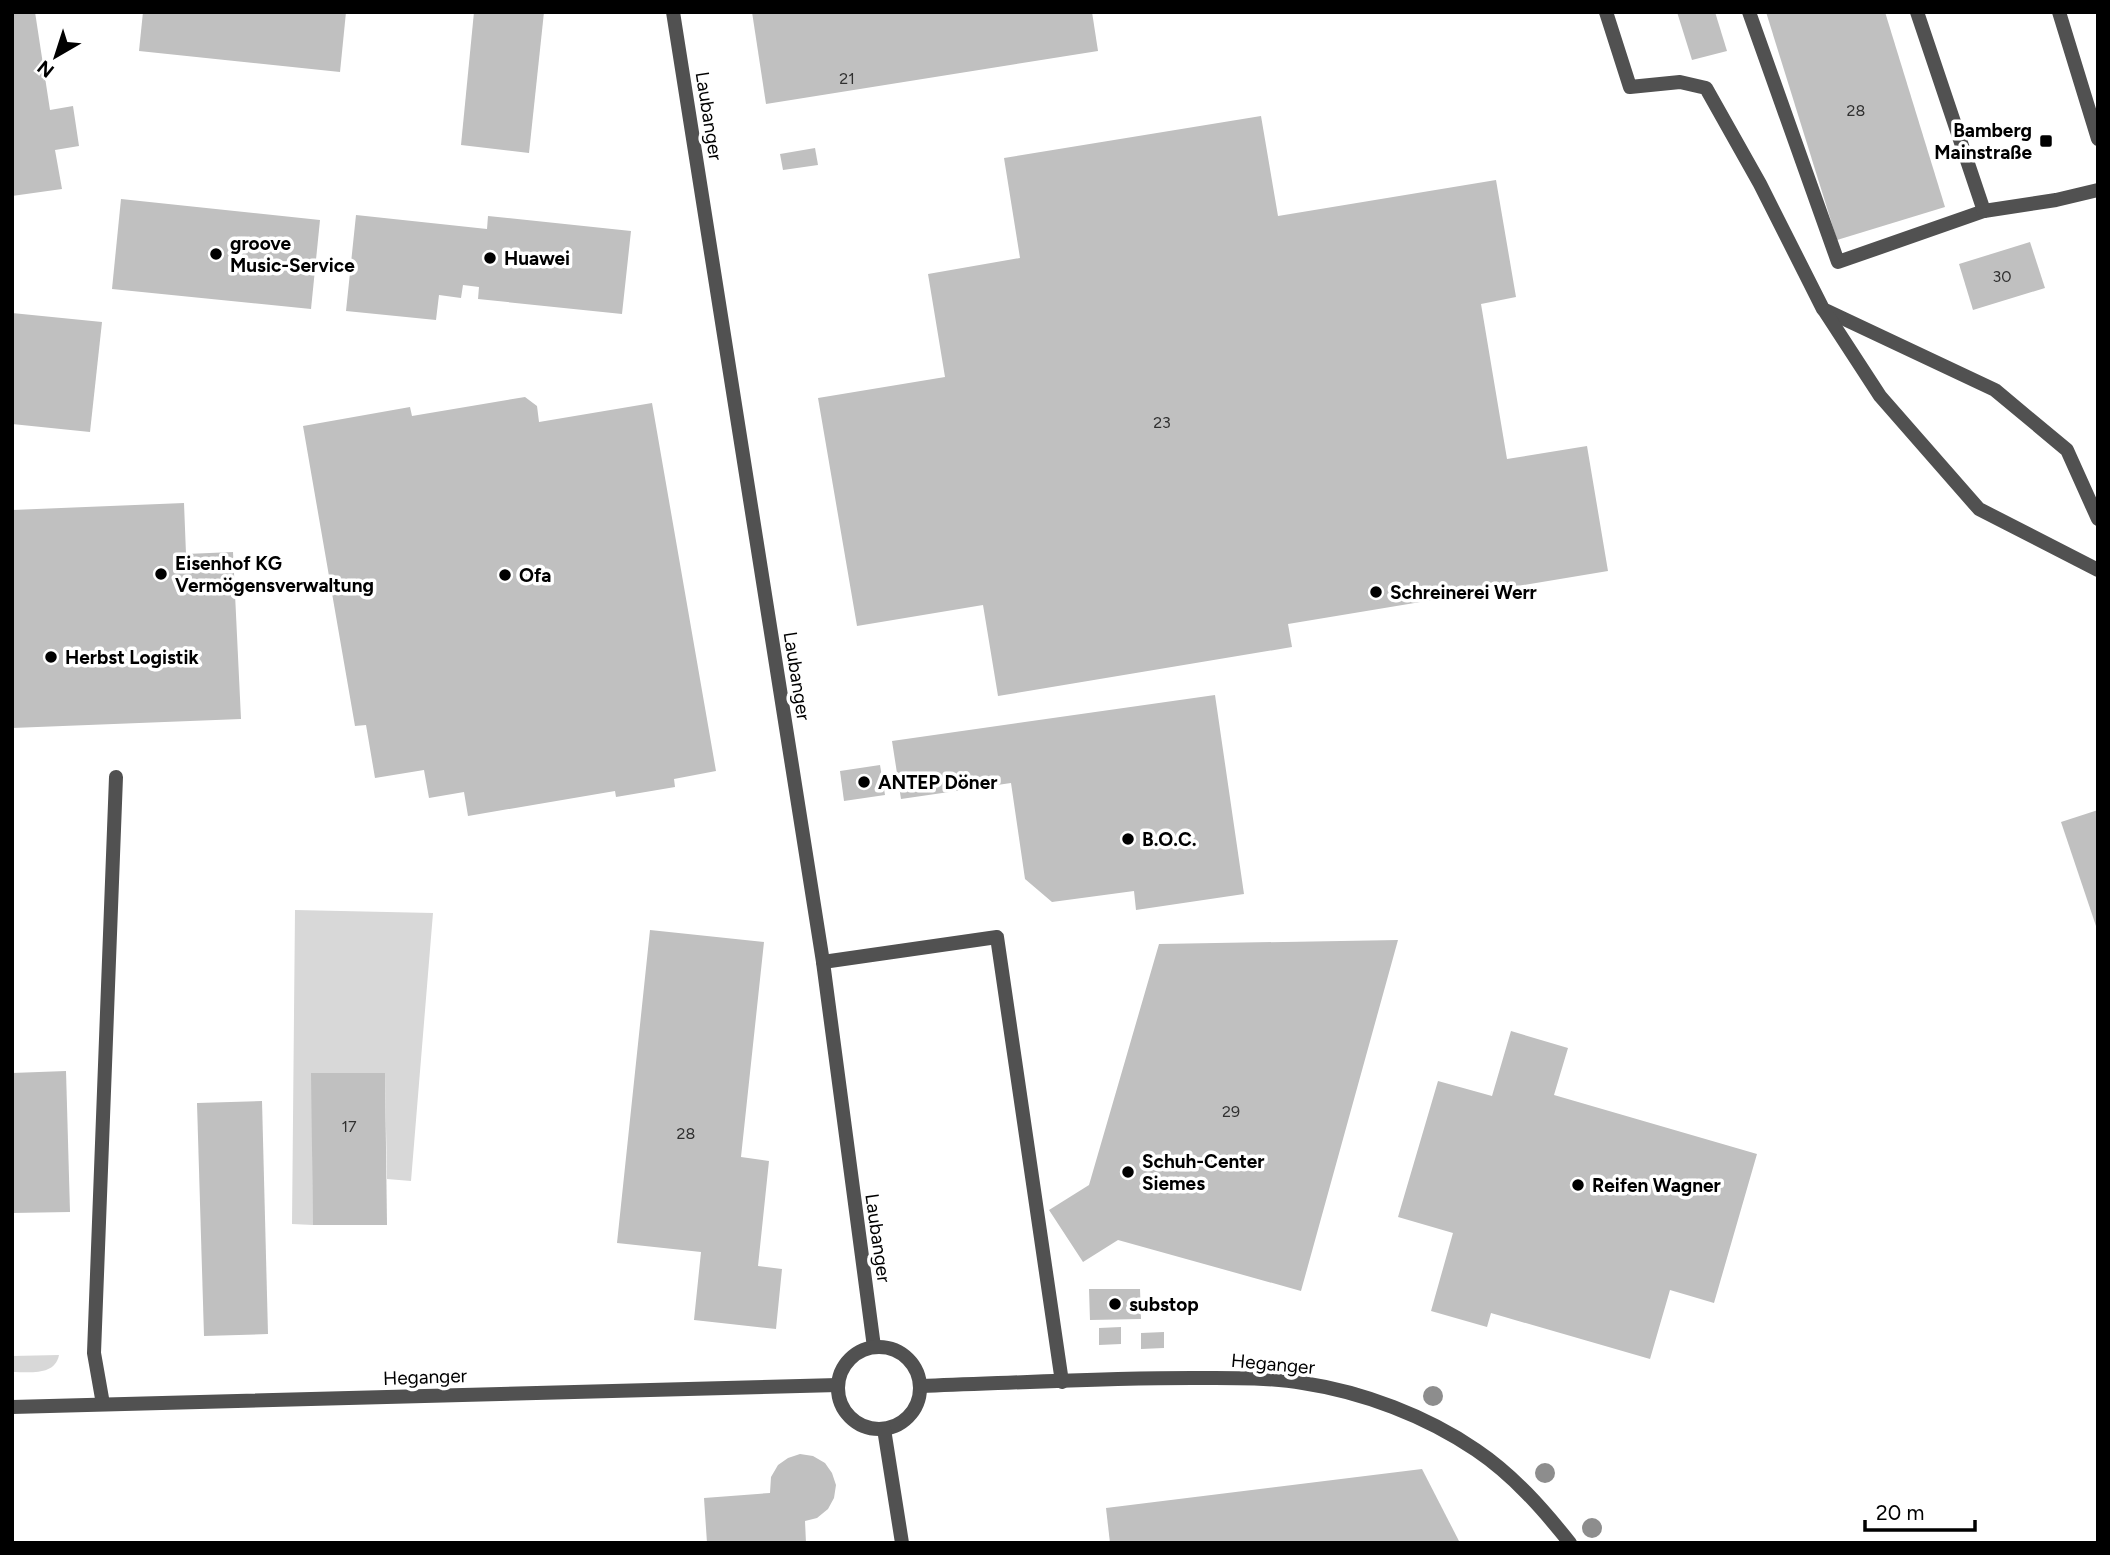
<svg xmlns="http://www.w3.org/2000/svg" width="2110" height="1555" font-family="Figtree,sans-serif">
<rect width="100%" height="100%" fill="#fff"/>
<!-- green -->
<g fill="#d8d8d8">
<polygon points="295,910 433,913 411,1181 387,1179 385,1073 312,1073 313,1225 292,1224"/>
<path d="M 59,1355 C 55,1376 30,1372 12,1372 L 12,1356 Z"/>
</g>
<!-- building -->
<g fill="#c0c0c0">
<polygon points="12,12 35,12 50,110 73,106 79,146 55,150 62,189 12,196"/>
<polygon points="143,12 346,12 340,72 139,51"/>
<polygon points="474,12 544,12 529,153 461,145"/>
<polygon points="752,12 1092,12 1098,51 766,104"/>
<polygon points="1677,12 1715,12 1727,51 1692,60"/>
<polygon points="1766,12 1885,12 1945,207 1837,240"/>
<polygon points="1261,116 1278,216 1496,180 1516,297 1481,304 1507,459 1587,446 1608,571 1288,624 1292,647 998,696 983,605 857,626 818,398 945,377 928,274 1020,258 1004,158"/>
<polygon points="815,148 818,165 783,170 780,154"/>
<polygon points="121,199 320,220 311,309 112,289"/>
<polygon points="356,215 487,229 488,216 631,231 622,314 478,299 479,287 463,285 461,298 439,295 436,320 346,311"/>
<polygon points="2030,242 2045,288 1973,310 1959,264"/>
<polygon points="12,313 102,322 90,432 12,424"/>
<polygon points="525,397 537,406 539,422 652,403 716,771 674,779 675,787 616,797 615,791 468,816 464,792 429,798 424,770 375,778 366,725 355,726 303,426 410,407 412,416"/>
<polygon points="184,503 186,554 233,552 241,719 12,728 12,510"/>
<polygon points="1215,695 1244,894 1136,910 1134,891 1052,902 1025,879 1011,783 901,799 892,741"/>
<polygon points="880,765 885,795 844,801 840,771"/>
<polygon points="2098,810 2098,928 2097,929 2061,822"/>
<polygon points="650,930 764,942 741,1157 769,1161 758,1266 782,1269 776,1329 694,1320 701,1252 617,1243"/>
<polygon points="1398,940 1301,1291 1118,1240 1083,1262 1049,1210 1089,1185 1159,944"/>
<polygon points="1511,1031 1568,1048 1554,1095 1757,1154 1714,1303 1670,1290 1650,1359 1491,1313 1487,1327 1431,1311 1453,1233 1398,1217 1438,1081 1492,1096"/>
<polygon points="66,1071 70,1212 12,1213 12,1073"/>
<polygon points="311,1073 385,1073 387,1225 313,1225"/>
<polygon points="262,1101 268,1334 204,1336 197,1103"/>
<polygon points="1089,1289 1140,1289 1141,1319 1090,1320"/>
<polygon points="1121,1327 1121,1344 1099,1345 1099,1328"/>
<polygon points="1164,1332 1164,1348 1141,1349 1141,1333"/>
<polygon points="800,1454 813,1456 825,1463 832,1473 836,1485 834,1498 828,1509 817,1518 805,1521 806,1543 707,1543 704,1498 770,1493 771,1477 778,1465 788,1458"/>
<polygon points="1422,1469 1460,1543 1110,1543 1106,1508"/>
</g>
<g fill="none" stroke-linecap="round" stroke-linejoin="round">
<!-- service -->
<g stroke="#515151" stroke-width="14">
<polyline points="1606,12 1630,87 1680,82 1706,88 1760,184 1823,309 1995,390 2067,450 2098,519"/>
<polyline points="1749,12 1838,262 1984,211 2056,200 2098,190"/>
<polyline points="1917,12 1984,211"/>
<polyline points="1824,310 1880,396 1979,509 2098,570"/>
<polyline points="823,962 997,937 1062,1382"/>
<polyline points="103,1404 94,1353 116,777"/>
</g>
<!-- minor -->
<g stroke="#515151" stroke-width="14">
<polyline points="673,12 823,962 874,1347"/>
<circle cx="879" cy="1388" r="41"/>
<path d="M 921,1386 C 1011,1383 1101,1378 1192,1378 C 1228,1378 1267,1377 1303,1383 C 1363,1392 1426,1416 1476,1450 C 1513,1475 1542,1508 1570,1543"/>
<polyline points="12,1407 838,1385"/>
<polyline points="884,1429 902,1543"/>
</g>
<!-- tertiary -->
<polyline stroke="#515151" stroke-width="14" points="2059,12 2098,139"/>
</g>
<!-- trees -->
<g fill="#8d8d8d">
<circle cx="1433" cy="1396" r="10"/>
<circle cx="1545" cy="1473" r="10"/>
<circle cx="1592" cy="1528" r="10"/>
</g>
<!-- markers -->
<g fill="#000" stroke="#fff" stroke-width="2.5">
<rect x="2039" y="134" width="14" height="14" rx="3.5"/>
<circle cx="216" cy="254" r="7"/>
<circle cx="490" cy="258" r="7"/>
<circle cx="161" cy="574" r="7"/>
<circle cx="505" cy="575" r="7"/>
<circle cx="1376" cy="592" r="7"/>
<circle cx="51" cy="657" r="7"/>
<circle cx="864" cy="782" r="7"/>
<circle cx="1128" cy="839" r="7"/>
<circle cx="1128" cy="1172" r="7"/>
<circle cx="1578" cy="1185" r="7"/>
<circle cx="1115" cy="1304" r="7"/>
</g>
<g text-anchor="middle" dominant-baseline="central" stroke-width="7" stroke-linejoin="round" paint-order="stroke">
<!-- number labels -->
<g font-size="16" fill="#303030">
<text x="847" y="78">21</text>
<text x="1856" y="110">28</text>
<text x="2002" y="276">30</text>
<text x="1162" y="422">23</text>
<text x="1231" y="1111">29</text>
<text x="349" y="1126">17</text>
<text x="686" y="1133">28</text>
</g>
<!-- street labels -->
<g font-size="19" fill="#000" stroke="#fff">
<text transform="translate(709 116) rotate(81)">Laubanger</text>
<text transform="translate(797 676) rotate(81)">Laubanger</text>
<text transform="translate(878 1238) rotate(82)">Laubanger</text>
<text transform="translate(1273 1364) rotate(5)">Heganger</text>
<text transform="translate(425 1377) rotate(-2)">Heganger</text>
</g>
<!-- poi labels -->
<g font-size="19" font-weight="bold" fill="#000" stroke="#fff" text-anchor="start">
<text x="2032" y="130" text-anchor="end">Bamberg<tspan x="2032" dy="22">Mainstraße</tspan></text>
<text x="230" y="243">groove<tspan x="230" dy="22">Music-Service</tspan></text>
<text x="504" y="258">Huawei</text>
<text x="175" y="563">Eisenhof KG<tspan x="175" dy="22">Vermögensverwaltung</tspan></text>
<text x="519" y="575">Ofa</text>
<text x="1390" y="592">Schreinerei Werr</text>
<text x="65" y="657">Herbst Logistik</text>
<text x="878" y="782">ANTEP Döner</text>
<text x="1142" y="839">B.O.C.</text>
<text x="1142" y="1161">Schuh-Center<tspan x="1142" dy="22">Siemes</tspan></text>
<text x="1592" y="1185">Reifen Wagner</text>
<text x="1129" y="1304">substop</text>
</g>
</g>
<!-- border -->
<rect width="2110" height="1555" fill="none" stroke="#000000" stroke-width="28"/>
<!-- north arrow -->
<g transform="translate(56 56) rotate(219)" stroke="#ffffff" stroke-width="5" paint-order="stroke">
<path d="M0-5L12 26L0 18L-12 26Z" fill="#000000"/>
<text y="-10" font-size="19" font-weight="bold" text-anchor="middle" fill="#000000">N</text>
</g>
<!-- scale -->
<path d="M1865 1520v10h110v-10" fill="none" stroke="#000000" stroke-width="3.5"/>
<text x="1876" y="1520" font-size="21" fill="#000000" stroke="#ffffff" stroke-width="5" paint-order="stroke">20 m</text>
</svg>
